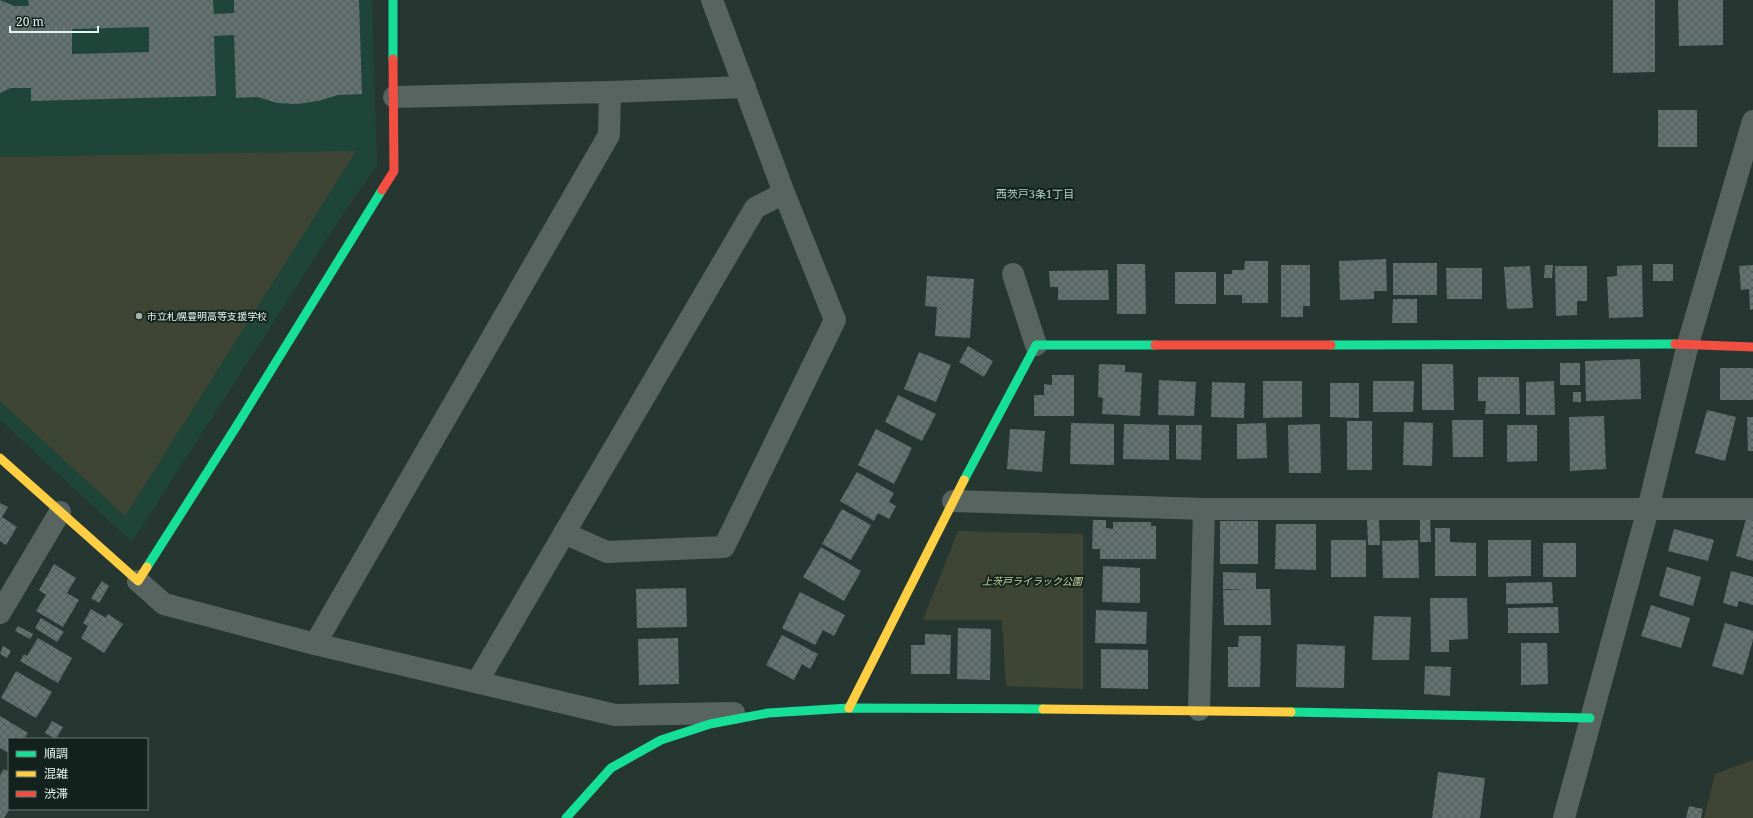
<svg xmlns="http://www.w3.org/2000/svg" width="1753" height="818" font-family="'Noto Serif','Noto Sans JP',serif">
<defs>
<pattern id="building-cross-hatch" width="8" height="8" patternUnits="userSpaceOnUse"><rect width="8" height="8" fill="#647270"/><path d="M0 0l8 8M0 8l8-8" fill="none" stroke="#525c5a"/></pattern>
</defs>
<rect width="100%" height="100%" fill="#263731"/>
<!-- built -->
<polygon fill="#1f4538" points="0,0 372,0 377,166 345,211 132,542 0,420"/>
<!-- green -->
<g fill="#3f4534">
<polygon points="356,151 125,516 0,401 0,157"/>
<polygon points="958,531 1083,534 1083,689 1006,686 1002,620 923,620"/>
<polygon points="1753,760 1753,818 1704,818 1715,774"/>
</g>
<!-- building -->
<g fill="url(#building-cross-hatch)" fill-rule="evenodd">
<path d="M 0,0 L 14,6 L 29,6 L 28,0 L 213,0 L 214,14 L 234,13 L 234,0 L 359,0 L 362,94 L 338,95 L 318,101 L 297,104 L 277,103 L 258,97 L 236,98 L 234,35 L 214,36 L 216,96 L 31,101 L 31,88 L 11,88 L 0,93 ZM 149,27 L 149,52 L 72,54 L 72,29 Z"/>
<polygon points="1613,0 1655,0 1655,72 1613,73"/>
<polygon points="1678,0 1723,0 1723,45 1679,46"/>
<rect x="1658" y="110" width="39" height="37"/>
<polygon points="1386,259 1387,291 1374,291 1374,299 1340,300 1339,261"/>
<polygon points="1245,261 1268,261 1268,303 1242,303 1242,295 1224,295 1224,274 1232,274 1232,270 1244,270"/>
<rect x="1393" y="263" width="44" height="32"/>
<polygon points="1117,264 1145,264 1146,314 1117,314"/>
<rect x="1653" y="264" width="20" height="17"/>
<polygon points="1281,265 1310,265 1310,306 1303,306 1303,317 1281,317"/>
<polygon points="1545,265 1553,265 1552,278 1544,278"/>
<polygon points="1642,265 1643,317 1609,318 1607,277 1617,276 1617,266"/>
<polygon points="1753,265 1753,309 1750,310 1749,289 1741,290 1739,266"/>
<polygon points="1530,266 1533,308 1507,309 1504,267"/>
<polygon points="1555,266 1587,266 1587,301 1577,301 1577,315 1556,316"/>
<polygon points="1446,268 1482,268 1482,299 1447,299"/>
<polygon points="1108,270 1109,300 1058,300 1058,287 1050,287 1049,271"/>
<rect x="1175" y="272" width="41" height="32"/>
<polygon points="927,276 974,279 970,338 935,336 937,307 925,306"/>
<polygon points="1393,299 1417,299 1417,323 1392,323"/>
<polygon points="968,346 993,361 984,377 959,362"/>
<polygon points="919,352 951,365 936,402 904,389"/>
<polygon points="1640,359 1641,399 1586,401 1585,361"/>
<rect x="1560" y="363" width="20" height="22"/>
<polygon points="1099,364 1125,365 1125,372 1142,373 1140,416 1102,414 1103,398 1098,397"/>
<polygon points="1422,364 1453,364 1454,410 1422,410"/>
<rect x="1720" y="368" width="33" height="32"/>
<polygon points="1052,375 1074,375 1074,416 1034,416 1034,395 1044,395 1044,384 1052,385"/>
<polygon points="1478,377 1519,377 1520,414 1485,414 1486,401 1478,401"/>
<polygon points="1159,380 1196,382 1194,416 1158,415"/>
<polygon points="1263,381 1302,381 1302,417 1263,418"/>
<polygon points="1373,381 1414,381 1413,412 1373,412"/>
<polygon points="1554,381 1555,415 1526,415 1526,382"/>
<polygon points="1212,382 1245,383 1244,418 1211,417"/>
<polygon points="1330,383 1359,383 1359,418 1330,417"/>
<rect x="1573" y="392" width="8" height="10"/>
<polygon points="898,395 936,414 922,441 885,422"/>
<polygon points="1707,410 1736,417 1725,461 1695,453"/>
<polygon points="1604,416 1606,469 1570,471 1569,417"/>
<polygon points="1747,417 1753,417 1753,451 1748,451"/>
<polygon points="1452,420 1483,420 1483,457 1453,457"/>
<rect x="1347" y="421" width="25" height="49"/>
<polygon points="1404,422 1433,423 1432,466 1403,465"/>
<polygon points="1071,423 1114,424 1114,465 1070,464"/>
<polygon points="1266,423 1267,458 1237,459 1237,424"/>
<polygon points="1124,424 1169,425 1169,460 1123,459"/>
<polygon points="1320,424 1321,473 1289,473 1288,425"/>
<polygon points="1176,425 1202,425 1201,460 1176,459"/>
<polygon points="1507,425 1537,425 1537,461 1507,462"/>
<polygon points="876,429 912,448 894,484 858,465"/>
<polygon points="1010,429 1045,431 1042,472 1007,469"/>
<polygon points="857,472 894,493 889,502 896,506 889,519 878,513 874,521 840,501"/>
<polygon points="0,503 8,507 2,517 17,527 6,545 0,541"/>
<polygon points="842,509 871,525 851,560 822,544"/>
<polygon points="1747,515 1753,517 1753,561 1736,556"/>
<polygon points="1420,516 1430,516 1431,542 1420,542"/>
<polygon points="1367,519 1379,519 1380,545 1368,545"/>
<polygon points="1093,520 1106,520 1106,528 1113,529 1113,522 1151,522 1151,526 1156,526 1156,559 1100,559 1100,549 1092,549"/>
<rect x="1220" y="521" width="38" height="43"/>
<polygon points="1276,524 1316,524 1316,570 1275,569"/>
<polygon points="1435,528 1450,528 1450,542 1476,543 1476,576 1435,576"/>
<polygon points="1674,529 1714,540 1708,561 1668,551"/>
<rect x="1331" y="540" width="35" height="37"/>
<polygon points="1418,540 1419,578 1383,578 1382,541"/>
<polygon points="1488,540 1531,540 1531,576 1488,577"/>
<rect x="1543" y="543" width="33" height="34"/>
<polygon points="821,547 861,571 844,601 803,577"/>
<polygon points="54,564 76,578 67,593 79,600 63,627 36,611 46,595 39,590"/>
<polygon points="1103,566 1140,568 1140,603 1102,602"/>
<polygon points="1667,567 1701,577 1693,606 1659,596"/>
<polygon points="1731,571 1753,577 1753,605 1739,601 1737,607 1723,603"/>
<polygon points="1223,572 1256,573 1256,589 1270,589 1271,625 1224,625 1223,590 1247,589 1223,589"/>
<polygon points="102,581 109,586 99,603 91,598"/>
<polygon points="1552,582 1553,603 1506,604 1506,583"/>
<polygon points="686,588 687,627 637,628 636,589"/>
<polygon points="800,592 845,615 834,636 823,630 815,645 782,628"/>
<polygon points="1430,598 1467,598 1468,639 1449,640 1449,652 1431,652"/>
<polygon points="1651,605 1690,618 1681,648 1641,636"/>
<polygon points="1558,607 1559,633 1508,633 1508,608"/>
<polygon points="91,609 106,618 108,614 123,624 104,653 81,638 88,626 83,623"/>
<polygon points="1096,610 1147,612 1146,644 1095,643"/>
<polygon points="1374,616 1411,617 1409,660 1372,660"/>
<polygon points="41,618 64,632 57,642 35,628"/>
<polygon points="1725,623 1753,631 1753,640 1743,675 1712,666"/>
<polygon points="18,626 33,634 30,639 15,631"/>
<polygon points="958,628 991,629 990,680 957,679"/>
<polygon points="925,634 951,635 950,674 911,674 911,645 925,645"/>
<polygon points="782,635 818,654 810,669 802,664 794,680 766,665"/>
<polygon points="1239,636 1261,636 1260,687 1228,687 1228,647 1238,647"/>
<polygon points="38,638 72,658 58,683 20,661 24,654 27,656"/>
<polygon points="678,638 679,684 639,685 638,639"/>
<polygon points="1521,643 1547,643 1548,684 1521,685"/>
<polygon points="1297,644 1345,646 1344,688 1296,687"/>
<polygon points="3,646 11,651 7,658 0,654"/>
<polygon points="1101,649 1148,650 1148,689 1101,688"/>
<polygon points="1425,666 1451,667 1450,696 1424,694"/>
<polygon points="16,671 52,692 36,718 1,698"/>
<polygon points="0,716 28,733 24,739 9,739 9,753 0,748"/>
<polygon points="52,721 63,727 56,739 45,733"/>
<polygon points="4,769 9,772 9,810 4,818 0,818 0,775"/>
<polygon points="1438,772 1485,778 1480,818 1432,818"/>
<polygon points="1689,806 1703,809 1701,818 1686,818"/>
</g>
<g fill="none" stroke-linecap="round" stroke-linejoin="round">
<!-- street -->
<g stroke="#586460" stroke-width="22">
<polyline points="394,97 610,92 745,87"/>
<polyline points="1013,274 1036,345"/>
<polyline points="953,501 1204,509 1753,509"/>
<polyline points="564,533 607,552 724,547 835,320 784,193 712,0"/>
<polyline points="138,581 164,604 315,644 615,715 734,713"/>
<polyline points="0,613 60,512"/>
<polyline points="315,644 609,135 610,92"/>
<polyline points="477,682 755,208 784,193"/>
<polyline points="1199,710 1204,509"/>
<polyline points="1564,818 1648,509 1688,344 1753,121"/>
</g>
<!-- fast -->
<g stroke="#16e098" stroke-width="9">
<polyline points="393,0 393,59"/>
<polyline points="1331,345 1675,344"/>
<polyline points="964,480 1036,345 1155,345"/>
<polyline points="147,567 236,427 382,190"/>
<polyline points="1291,712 1590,718"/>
<polyline points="566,818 611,768 661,740 710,724 768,713 849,708 1043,709"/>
</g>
<!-- slow -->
<g stroke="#ffcf43" stroke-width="9">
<polyline points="0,458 138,581 147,567"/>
<polyline points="849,708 964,480"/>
<polyline points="1043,709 1291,712"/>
</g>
<!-- jam -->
<g stroke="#f24e42" stroke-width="9">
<polyline points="382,190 394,171 393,59"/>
<polyline points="1675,344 1753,347"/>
<polyline points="1155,345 1331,345"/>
</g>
</g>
<!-- markers -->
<circle fill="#a2b3ac" stroke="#14221d" stroke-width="1.5" cx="139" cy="316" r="4"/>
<g text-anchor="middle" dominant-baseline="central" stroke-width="4" stroke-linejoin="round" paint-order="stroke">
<!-- poi labels -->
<g font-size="10" fill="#e4f6ef" stroke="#14221d" text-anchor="start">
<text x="147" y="316">市立札幌豊明高等支援学校</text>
</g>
<!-- park labels -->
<g font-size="10" font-style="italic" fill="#cdd7a1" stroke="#14221d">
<text x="1032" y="581">上茨戸ライラック公園</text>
</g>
<!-- neighbourhood labels -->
<g font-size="11" fill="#b0d4c6" stroke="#14221d">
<text x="1035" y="193">西茨戸3条1丁目</text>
</g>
</g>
<!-- legend -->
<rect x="8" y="738" width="140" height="72" fill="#14221d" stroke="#677771"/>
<rect x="16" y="751" width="20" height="6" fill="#16e098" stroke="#677771"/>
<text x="44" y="758" font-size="12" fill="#e4f6ef">順調</text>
<rect x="16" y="771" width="20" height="6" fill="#ffcf43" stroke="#677771"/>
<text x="44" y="778" font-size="12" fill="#e4f6ef">混雑</text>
<rect x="16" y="791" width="20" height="6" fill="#f24e42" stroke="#677771"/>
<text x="44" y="798" font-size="12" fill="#e4f6ef">渋滞</text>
<!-- scale -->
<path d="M10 26v6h88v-6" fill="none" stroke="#e4f6ef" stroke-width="2"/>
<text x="16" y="26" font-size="12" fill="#e4f6ef" stroke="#14221d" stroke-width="3" paint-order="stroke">20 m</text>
</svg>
